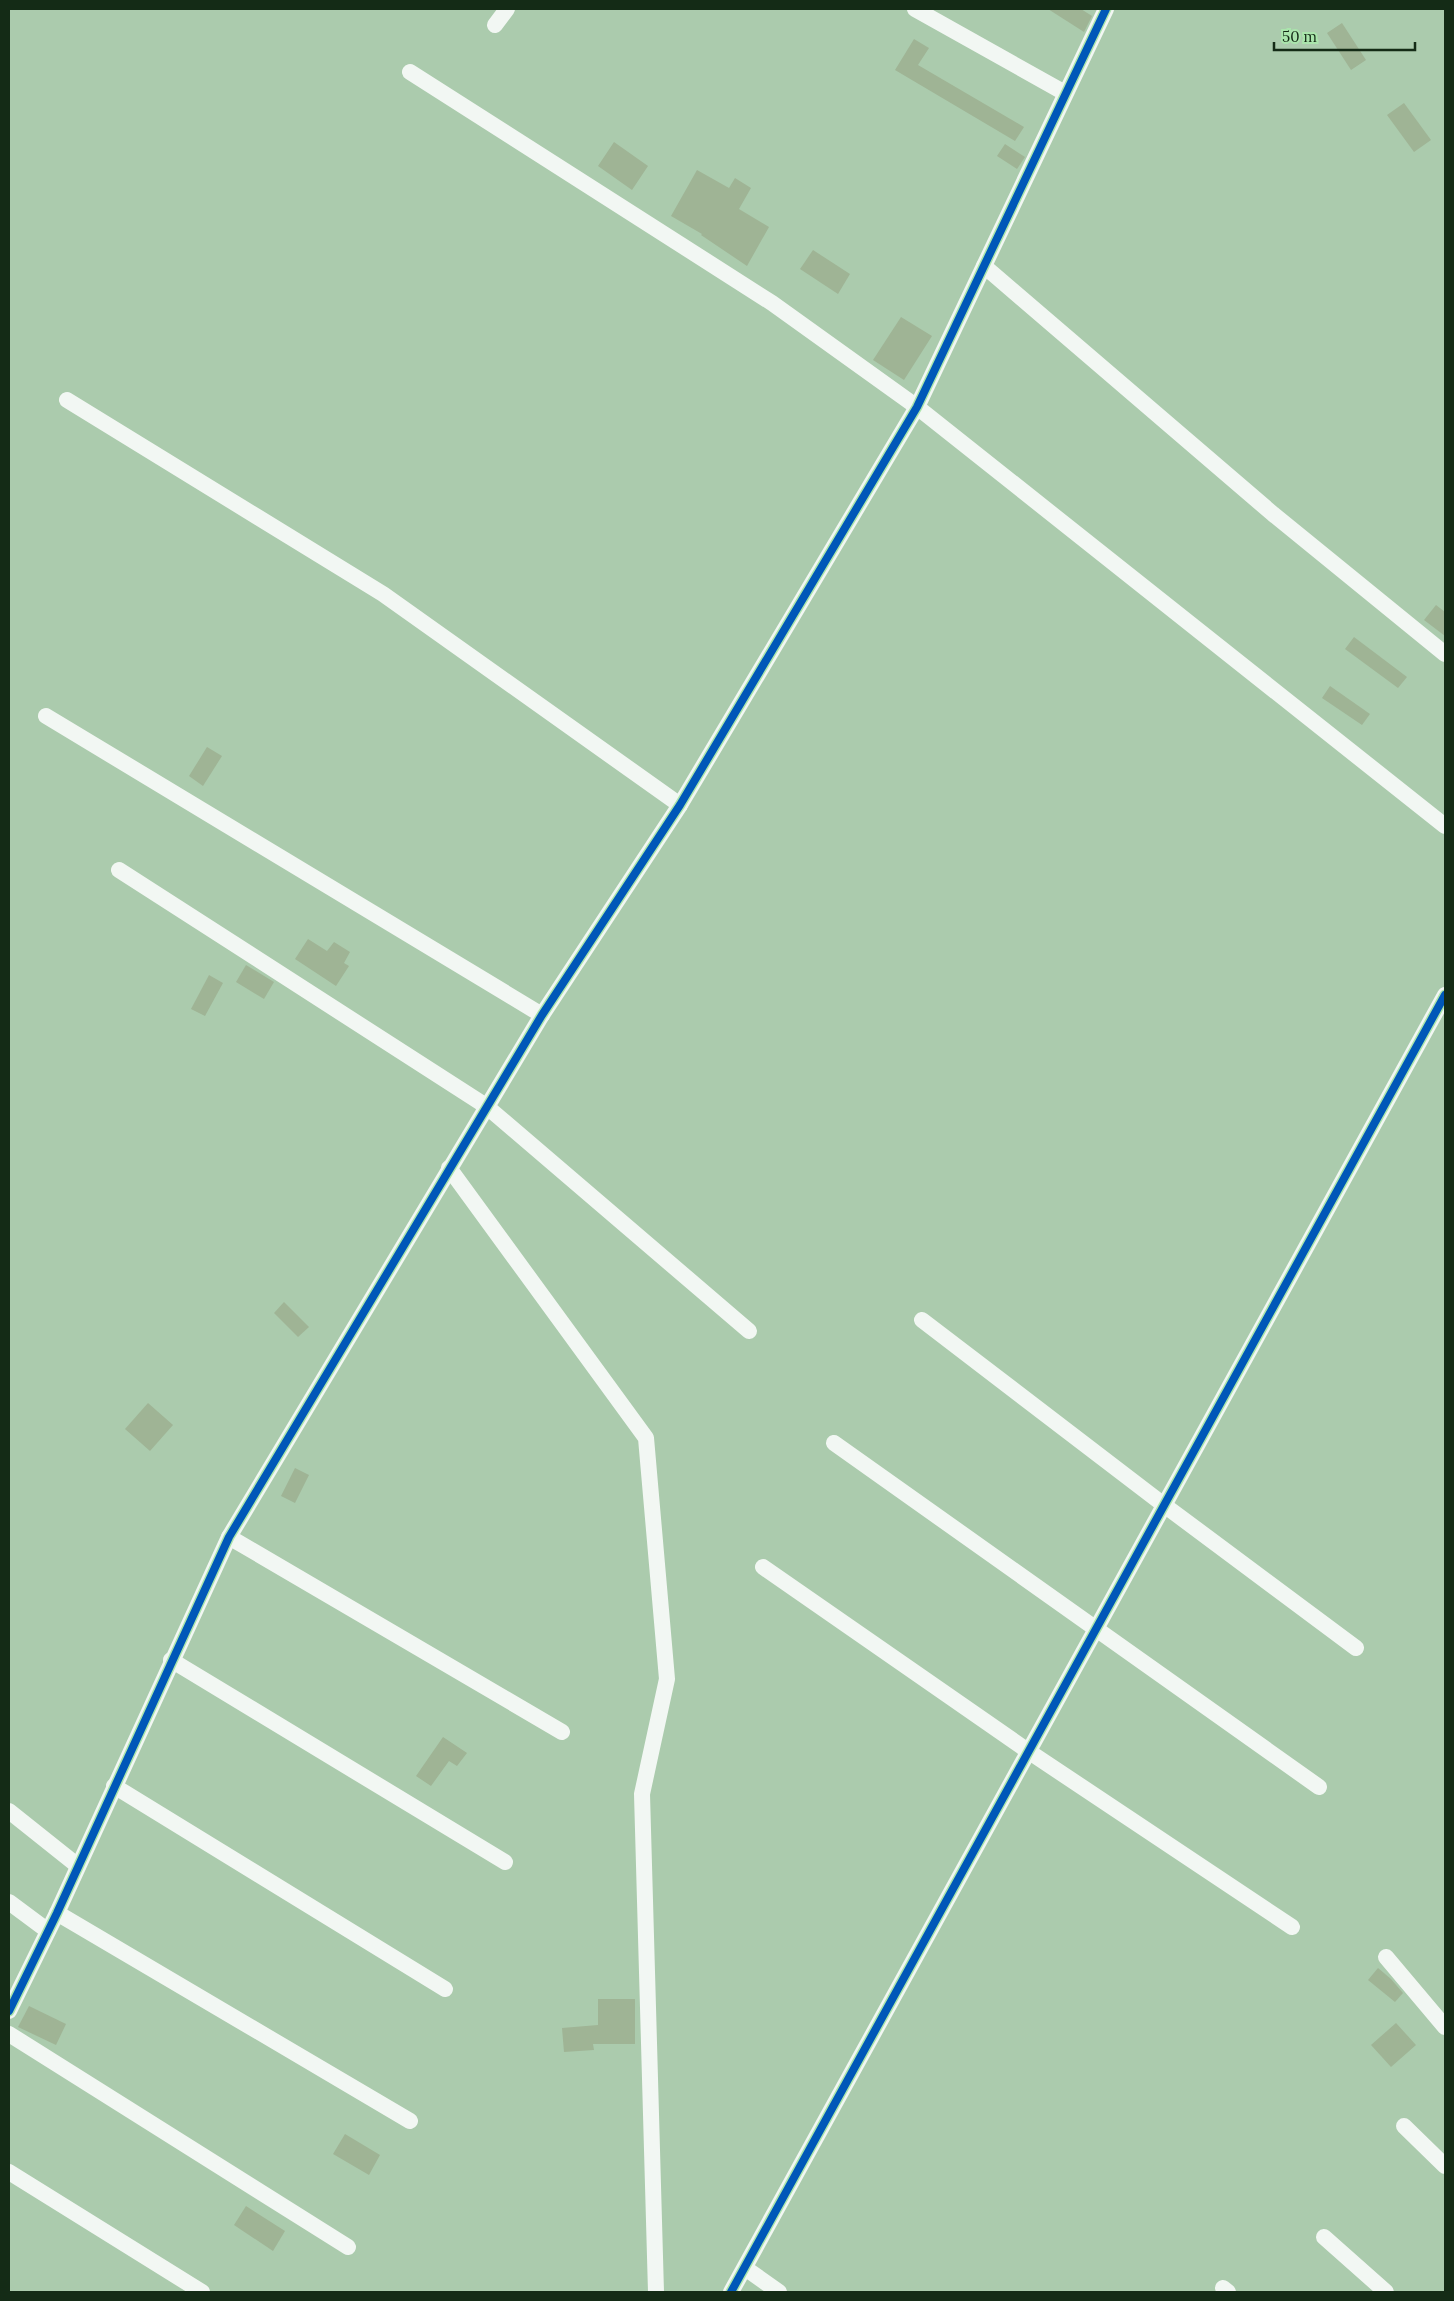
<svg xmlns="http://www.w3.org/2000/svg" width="1454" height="2301" font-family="Lora,serif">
<rect width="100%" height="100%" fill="#abcbad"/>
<!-- building -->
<g fill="#9fb495">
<polygon points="1048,9 1081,9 1092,16 1084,32"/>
<polygon points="1342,23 1366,60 1351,70 1327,33"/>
<polygon points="914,39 929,48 918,65 1024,127 1015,141 895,70"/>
<polygon points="1404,103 1431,140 1414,152 1387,115"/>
<polygon points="614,142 648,166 632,190 598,166"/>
<polygon points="1005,144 1025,157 1017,169 997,156"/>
<polygon points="697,170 729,188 735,178 751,188 739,209 769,227 747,266 701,235 702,234 671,216"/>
<polygon points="813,250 850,274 838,294 800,269"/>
<polygon points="901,317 932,336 904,380 873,360"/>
<polygon points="1436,605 1445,612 1445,636 1424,620"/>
<polygon points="1354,637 1407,677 1398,688 1345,649"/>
<polygon points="1330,686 1370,714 1362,725 1322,698"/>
<polygon points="207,747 222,756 203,786 189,776"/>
<polygon points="308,939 327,951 334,942 350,952 344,963 349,966 336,986 295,959"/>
<polygon points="246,965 274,982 264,999 236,982"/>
<polygon points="209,975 223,983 205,1016 191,1009"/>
<polygon points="284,1302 309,1327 298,1337 274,1313"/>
<polygon points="148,1403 173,1425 150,1451 125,1429"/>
<polygon points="295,1468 309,1475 295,1503 281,1496"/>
<polygon points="443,1737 467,1753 457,1766 449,1761 431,1786 416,1776"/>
<polygon points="1378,1968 1391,1979 1403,1993 1395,2002 1368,1980"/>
<polygon points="598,1999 635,1999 635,2044 593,2044 594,2050 564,2052 562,2028 598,2025"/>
<polygon points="29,2006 66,2024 56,2045 18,2027"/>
<polygon points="1396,2023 1416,2045 1391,2067 1371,2045"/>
<polygon points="345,2134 380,2155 369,2175 333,2154"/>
<polygon points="246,2206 285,2231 273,2251 234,2225"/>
</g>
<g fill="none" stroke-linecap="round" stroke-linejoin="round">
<!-- street -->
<g stroke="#f2f7f3" stroke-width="16">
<polyline points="915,9 1065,93"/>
<polyline points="495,25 507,9"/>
<polyline points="410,72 772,303 917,407 1445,826"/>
<polyline points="984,266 1273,514 1445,654"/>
<polyline points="67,400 383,594 680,805"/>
<polyline points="46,716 542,1015"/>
<polyline points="119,870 486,1106 749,1331"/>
<polyline points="449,1168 646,1438 667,1679 642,1794 656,2292"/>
<polyline points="922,1320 1164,1505 1356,1648"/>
<polyline points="834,1443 1319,1787"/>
<polyline points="229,1537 562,1732"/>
<polyline points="763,1567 1028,1751 1292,1927"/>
<polyline points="171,1660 505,1862"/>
<polyline points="114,1786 445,1989"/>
<polyline points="9,1811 78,1866"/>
<polyline points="9,1902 48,1931"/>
<polyline points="57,1913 410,2121"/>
<polyline points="1386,1957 1445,2027"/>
<polyline points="9,2011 57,1913 229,1537 542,1015 680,805 917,407 1106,9"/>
<polyline points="9,2034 348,2247"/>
<polyline points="1404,2126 1445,2166"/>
<polyline points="9,2172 202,2292"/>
<polyline points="1324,2237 1386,2292"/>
<polyline points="745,2268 779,2292"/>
<polyline points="1223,2288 1228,2292"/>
<polyline points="731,2292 1445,995"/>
</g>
<!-- cycleway casing -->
<g stroke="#aae5ac" stroke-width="11">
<g id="cycleway">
<polyline points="9,2011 57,1913 229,1537 542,1015 680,805 917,407 1106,9"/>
<polyline points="731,2292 1445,995"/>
</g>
</g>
<!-- cycleway -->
<use href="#cycleway" stroke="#0057b8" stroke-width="8"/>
</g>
<!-- border -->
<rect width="1454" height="2301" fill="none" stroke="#142b16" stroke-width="20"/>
<!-- scale -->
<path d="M1274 42v8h141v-8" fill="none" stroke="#142b16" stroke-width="2.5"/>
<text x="1282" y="42" font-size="15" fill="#142b16" stroke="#aae5ac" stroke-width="4" paint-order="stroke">50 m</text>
</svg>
